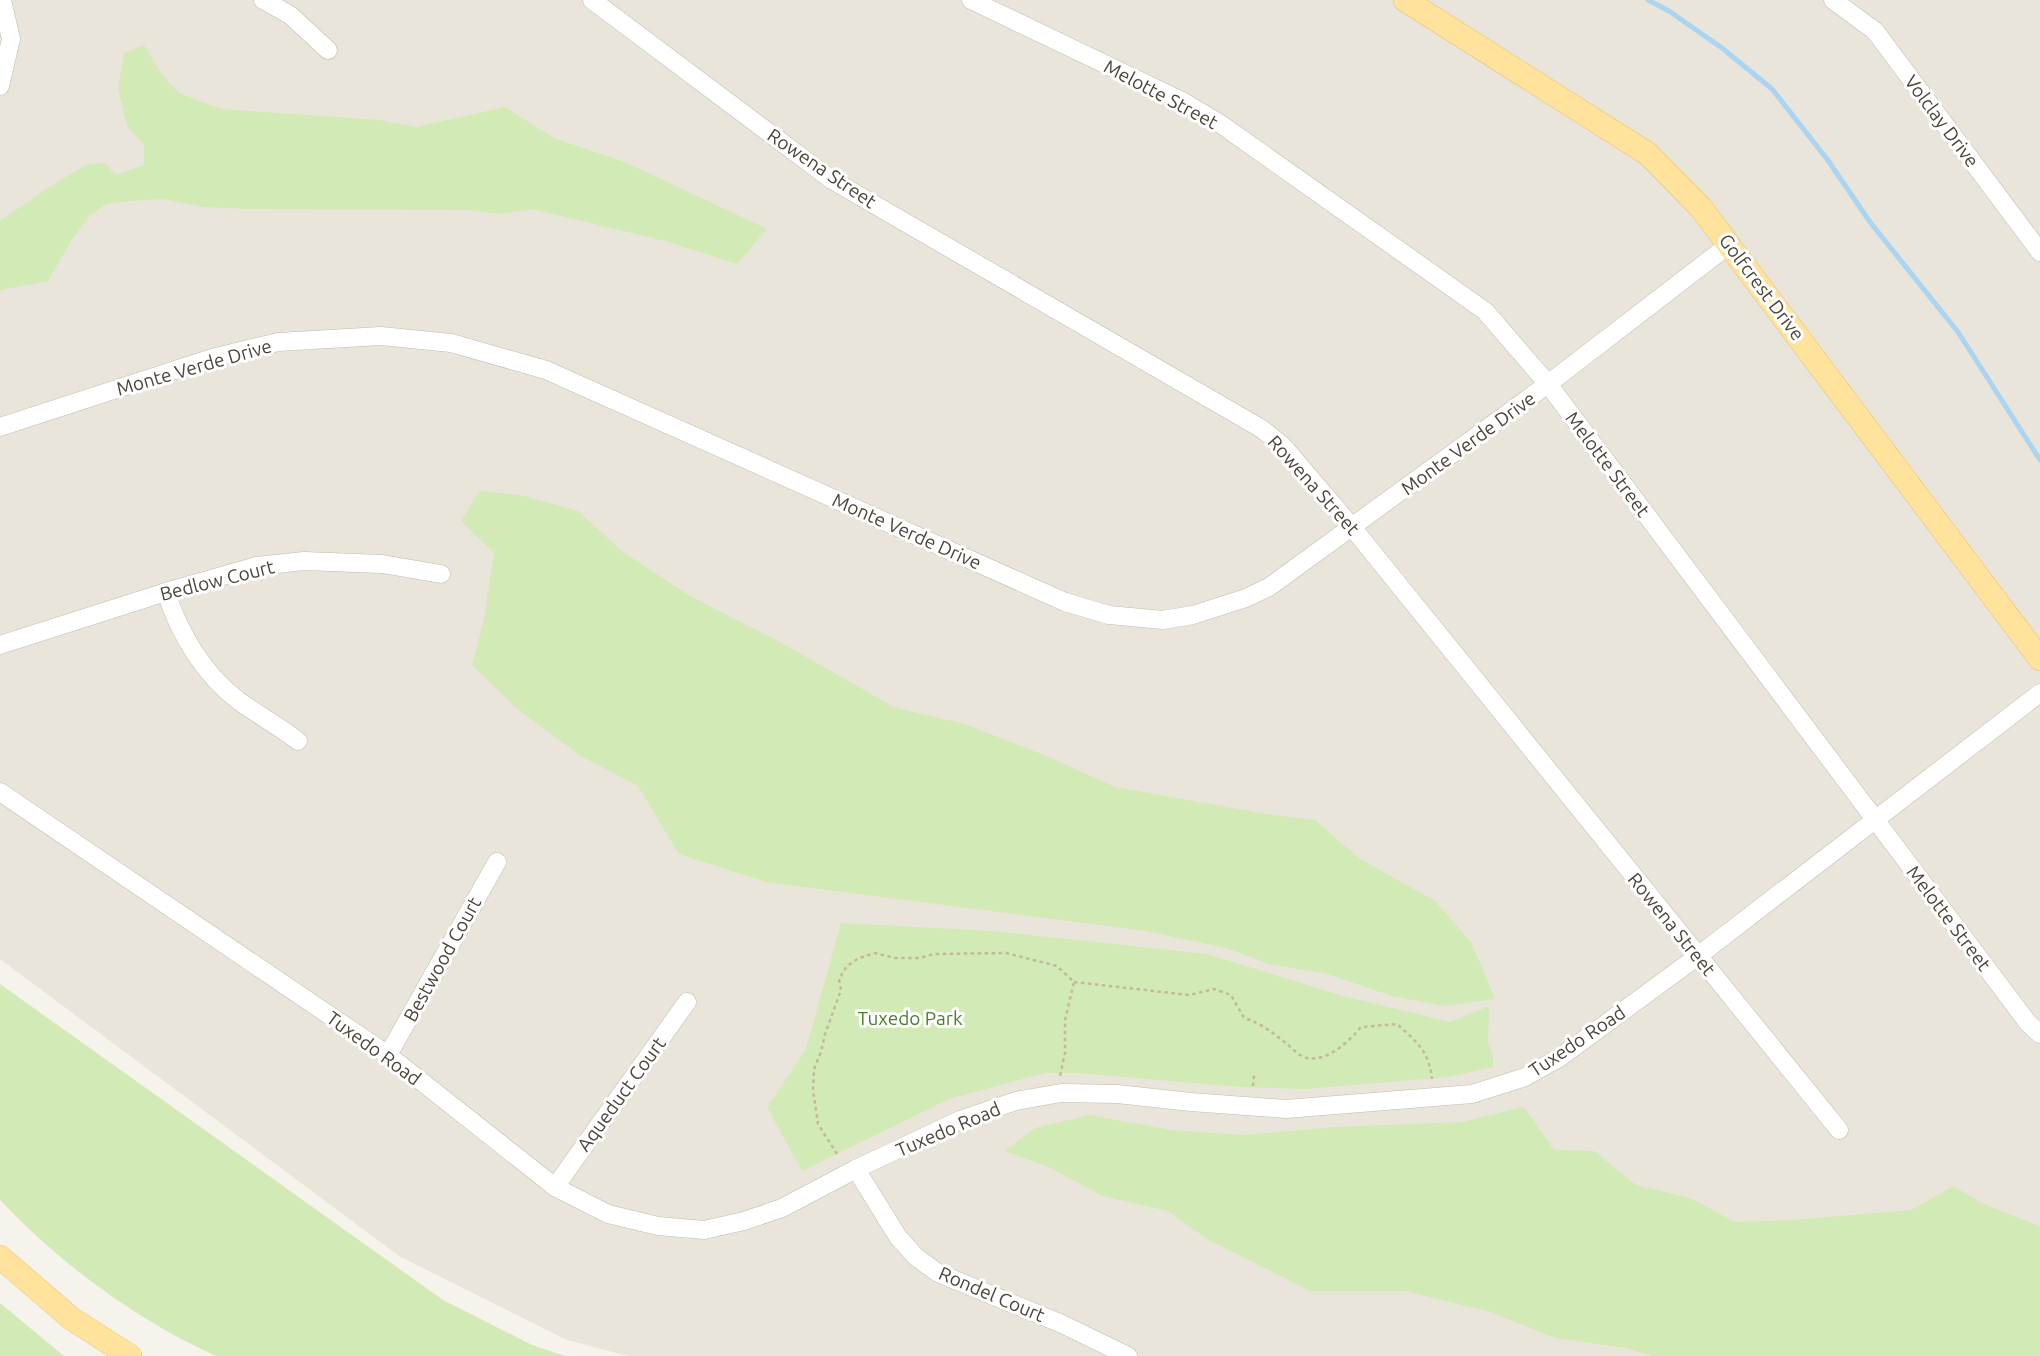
<svg xmlns="http://www.w3.org/2000/svg" width="2040" height="1356" font-family="Ubuntu,sans-serif">
<rect width="100%" height="100%" fill="#f6f3ec"/>
<!-- residential -->
<polygon fill="#eae5da" points="0,0 2040,0 2040,1356 628,1356 567,1340 399,1256 0,959"/>
<!-- green -->
<g fill="#d2eab5">
<polygon points="144,45 163,76 179,93 221,109 379,120 416,127 505,107 554,138 627,163 767,229 737,264 669,242 532,209 501,214 470,210 250,209 202,207 163,199 130,201 106,204 88,218 71,241 48,281 0,290 0,221 49,187 86,165 105,163 116,175 144,165 144,145 127,126 118,89 124,53"/>
<polygon points="479,491 520,495 578,511 623,552 690,596 778,641 896,708 965,724 1049,757 1115,787 1266,814 1315,820 1359,858 1435,901 1471,942 1495,999 1444,1006 1392,996 1324,973 1269,964 1226,948 1146,931 766,882 679,854 638,786 581,756 515,707 472,665 484,619 494,553 461,521"/>
<polygon points="841,923 993,931 1207,954 1343,996 1450,1022 1489,1006 1488,1043 1493,1057 1493,1067 1448,1077 1306,1089 1240,1087 1078,1073 1045,1073 949,1099 802,1171 767,1107 806,1049"/>
<path d="M 0,984 L 443,1300 L 532,1345 L 565,1356 L 216,1356 C 138,1321 58,1262 0,1200 Z"/>
<polygon points="1524,1107 1554,1150 1594,1151 1636,1185 1693,1199 1734,1222 1792,1220 1911,1210 1953,1186 1986,1205 2040,1226 2040,1356 1653,1356 1626,1348 1555,1338 1491,1312 1404,1291 1310,1291 1207,1239 1168,1211 1102,1196 1051,1168 1004,1151 1035,1128 1090,1115 1171,1130 1245,1135 1335,1127 1462,1122"/>
<polygon points="0,1303 64,1356 0,1356"/>
</g>
<g fill="none" stroke-linecap="round" stroke-linejoin="round">
<!-- stream -->
<polyline stroke="#a9d4f2" stroke-width="5" points="1648,0 1669,11 1722,48 1772,89 1827,159 1870,222 1958,332 2040,460"/>
<!-- minor casing -->
<g stroke="#c2bbae" stroke-width="19">
<g id="minor">
<polyline points="263,0 290,15 328,50"/>
<polyline points="592,0 832,180 1262,429 1283,446 1352,527 1839,1130"/>
<polyline points="971,0 1182,101 1222,125 1485,311 1548,384 2028,1023 2040,1034"/>
<polyline points="1833,0 1875,31 2040,252"/>
<polyline points="0,86 11,39 2,0"/>
<polyline points="0,427 212,358 278,342 381,336 451,343 546,370 1065,602 1109,615 1163,620 1193,615 1246,598 1269,587 1548,384 1730,244"/>
<path d="M 166,592 C 179,633 204,675 239,701 C 258,715 279,726 298,741"/>
<polyline points="0,645 166,592 257,566 304,561 382,564 441,574"/>
<polyline points="0,792 388,1055 555,1187 608,1214 658,1226 704,1230 744,1221 782,1208 856,1169 960,1120 1016,1101 1061,1093 1117,1094 1191,1102 1286,1109 1472,1094 1525,1077 1559,1058 1698,956 2040,693"/>
<polyline points="388,1055 497,862"/>
<polyline points="856,1169 898,1237 916,1257 938,1273 1062,1324 1128,1356"/>
<polyline points="555,1187 687,1002"/>
</g>
</g>
<!-- major casing -->
<g stroke="#e6c16a" stroke-width="24">
<g id="major">
<polyline points="1405,0 1648,154 1701,208 2040,659"/>
<polyline points="0,1257 72,1319 130,1356"/>
</g>
</g>
<!-- path -->
<g stroke="#c4b79f" stroke-width="2.5" stroke-dasharray="3.5 3.5" stroke-linecap="butt">
<path d="M 1074,982 L 1189,995 L 1214,989 L 1231,995 L 1244,1018 C 1261,1023 1273,1033 1287,1044 C 1291,1047 1295,1052 1300,1055 C 1321,1068 1349,1042 1361,1027 L 1397,1024 C 1417,1042 1429,1051 1432,1079"/>
<polyline points="1253,1086 1254,1075"/>
<polyline points="837,1154 818,1124 813,1090 814,1069 821,1052 825,1034 841,990 839,979 847,966 859,958 875,953 895,958 919,958 934,954 1006,953 1057,966 1074,982 1065,1020 1065,1053 1060,1076"/>
</g>
<!-- minor -->
<use href="#minor" stroke="#fff" stroke-width="18"/>
<!-- major -->
<use href="#major" stroke="#ffe39c" stroke-width="23"/>
</g>
<g text-anchor="middle" dominant-baseline="central" stroke-width="6" stroke-linejoin="round" paint-order="stroke">
<!-- street labels -->
<g font-size="19" fill="#4b4439" stroke="#fff">
<text transform="translate(1161 94) rotate(28)">Melotte Street</text>
<text transform="translate(1942 121) rotate(53)">Volclay Drive</text>
<text transform="translate(822 168) rotate(34)">Rowena Street</text>
<text transform="translate(1762 287) rotate(53)">Golfcrest Drive</text>
<text transform="translate(194 367) rotate(-16)">Monte Verde Drive</text>
<text transform="translate(1468 443) rotate(-36)">Monte Verde Drive</text>
<text transform="translate(1608 464) rotate(53)">Melotte Street</text>
<text transform="translate(1314 485) rotate(48)">Rowena Street</text>
<text transform="translate(907 531) rotate(24)">Monte Verde Drive</text>
<text transform="translate(217 580) rotate(-14)">Bedlow Court</text>
<text transform="translate(1949 918) rotate(53)">Melotte Street</text>
<text transform="translate(1672 924) rotate(51)">Rowena Street</text>
<text transform="translate(442 959) rotate(-61)">Bestwood Court</text>
<text transform="translate(1577 1041) rotate(-34)">Tuxedo Road</text>
<text transform="translate(374 1048) rotate(36)">Tuxedo Road</text>
<text transform="translate(621 1094) rotate(-54)">Aqueduct Court</text>
<text transform="translate(948 1129) rotate(-23)">Tuxedo Road</text>
<text transform="translate(992 1294) rotate(23)">Rondel Court</text>
</g>
<!-- park labels -->
<g font-size="19" fill="#4a7f2a" stroke="#fff">
<text x="910" y="1018">Tuxedo Park</text>
</g>
</g>
</svg>
